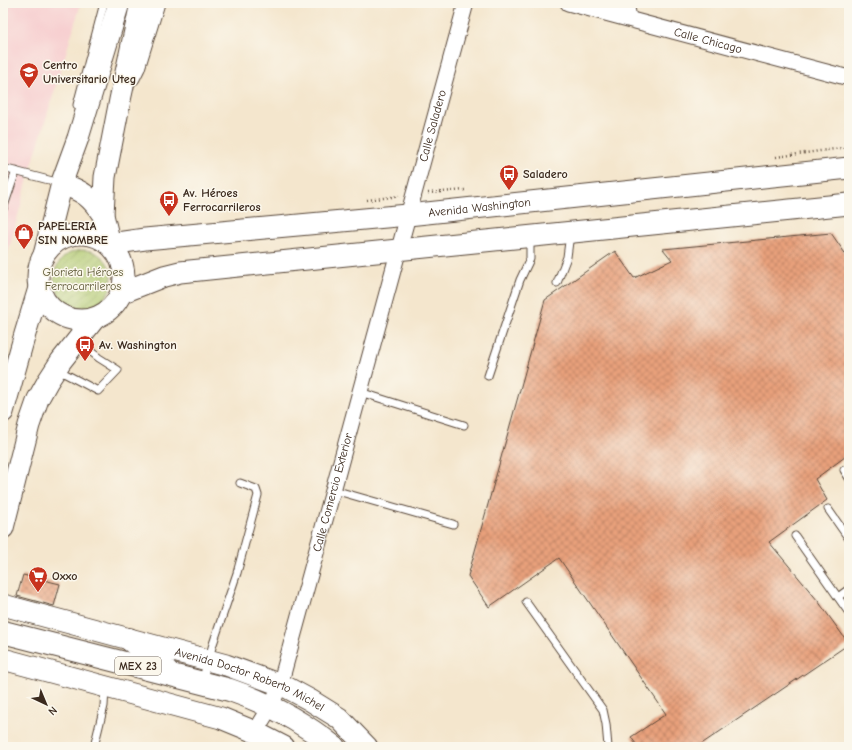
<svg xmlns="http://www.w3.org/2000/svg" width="852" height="750" font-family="'Comic Neue',sans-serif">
<defs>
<pattern id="garden-furrows" width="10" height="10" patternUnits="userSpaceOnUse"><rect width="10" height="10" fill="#afc86d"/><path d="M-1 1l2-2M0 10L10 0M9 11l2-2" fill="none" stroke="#90a359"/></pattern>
<pattern id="building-cross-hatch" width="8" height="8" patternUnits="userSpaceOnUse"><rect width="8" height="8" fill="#e8a07c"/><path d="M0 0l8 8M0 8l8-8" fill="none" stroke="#bd8365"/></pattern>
</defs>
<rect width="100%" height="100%" fill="#fbf7ec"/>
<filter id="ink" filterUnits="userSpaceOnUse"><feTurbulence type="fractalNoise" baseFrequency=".025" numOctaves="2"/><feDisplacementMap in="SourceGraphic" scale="8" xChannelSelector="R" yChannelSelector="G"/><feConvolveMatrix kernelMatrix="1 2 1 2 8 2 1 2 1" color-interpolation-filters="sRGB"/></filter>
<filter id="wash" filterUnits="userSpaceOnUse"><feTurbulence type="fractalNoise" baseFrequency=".012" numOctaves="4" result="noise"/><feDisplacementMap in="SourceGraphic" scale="16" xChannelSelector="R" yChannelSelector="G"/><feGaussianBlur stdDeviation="0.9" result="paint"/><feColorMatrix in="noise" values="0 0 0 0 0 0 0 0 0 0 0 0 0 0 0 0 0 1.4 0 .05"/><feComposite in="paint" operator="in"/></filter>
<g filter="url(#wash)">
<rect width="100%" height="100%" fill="#f4e6cd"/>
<!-- built -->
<polygon fill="#f7cfd0" points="3,3 81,3 29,175 3,271"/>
<!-- garden -->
<circle fill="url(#garden-furrows)" stroke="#757946" cx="83" cy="279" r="29"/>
<g id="blocks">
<!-- building -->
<g fill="url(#building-cross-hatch)">
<polygon points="831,233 849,259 849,454 815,479 827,500 769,542 818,601 849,644 697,747 638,747 631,737 666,714 559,558 489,607 468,576 545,300 615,251 634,278 672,260 663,249"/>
<polygon points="23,575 60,584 54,606 17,596"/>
</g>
</g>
</g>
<g filter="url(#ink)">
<use href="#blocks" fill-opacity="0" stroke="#574638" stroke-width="1"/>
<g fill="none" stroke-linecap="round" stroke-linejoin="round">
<!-- service casing -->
<g stroke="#574638" stroke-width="9">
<g id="service">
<polyline points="77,105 104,3"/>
<polyline points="3,168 60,183"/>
<polyline points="3,209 16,171"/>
<polyline points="557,283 567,257 570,234"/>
<polyline points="58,370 98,391 118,370 99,358 79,342"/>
<polyline points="488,376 520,280 530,259 530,238"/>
<polyline points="360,392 464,425"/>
<polyline points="844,470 849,478"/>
<polyline points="334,490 453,524"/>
<polyline points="828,509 849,539"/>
<polyline points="795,536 849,613"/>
<polyline points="838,597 849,589"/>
<polyline points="526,602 603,710 606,724 608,747"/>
<polyline points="202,681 213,644 237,573 258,495 256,489 240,483"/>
<polyline points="94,747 104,706 105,689"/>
</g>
</g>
<!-- minor casing -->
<g stroke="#574638" stroke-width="17">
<g id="minor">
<path id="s1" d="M 568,3 L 849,78"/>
<polyline points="626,3 629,18"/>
<polyline points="132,78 137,68 157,3"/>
<path id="s2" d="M 255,732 L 271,706 L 280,685 L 466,3"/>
</g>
</g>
<!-- secondary casing -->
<g stroke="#574638" stroke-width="23">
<g id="secondary">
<path id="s3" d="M 141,3 L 120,100 L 105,177 L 103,215 L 110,244 L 145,239 L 408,215 L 849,168"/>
<path d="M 62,184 C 83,191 91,197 103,215"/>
<circle cx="81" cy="277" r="43"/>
<polyline points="44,255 63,179 78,138 119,3"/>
<polyline points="121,293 164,276 180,272 849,204"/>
<polyline points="3,412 25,334 39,288"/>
<polyline points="3,528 29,425 38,399 48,381 61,361 95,318"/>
<path id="s4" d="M 3,605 L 226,665 L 286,687 L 310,700 L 339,718 L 367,747"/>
<polyline points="3,659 221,718 255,732 284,747"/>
</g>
</g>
<!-- primary casing -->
<g stroke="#574638" stroke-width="24">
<g id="primary">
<path d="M 3,632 L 230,690 C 268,703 303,722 334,747"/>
<polyline points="129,639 167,671"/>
</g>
</g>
<!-- path -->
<g stroke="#574638" stroke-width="2.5" stroke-dasharray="1 3" stroke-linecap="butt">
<polyline points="776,157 849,147"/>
<polyline points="428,193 465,190"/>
<polyline points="367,200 399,196"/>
</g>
<!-- service -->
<use href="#service" stroke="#fff" stroke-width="7"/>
<!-- minor -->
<use href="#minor" stroke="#fff" stroke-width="15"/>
<!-- secondary -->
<use href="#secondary" stroke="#fff" stroke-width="21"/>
<!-- primary -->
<use href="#primary" stroke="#fff" stroke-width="22"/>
</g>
</g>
<!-- icons -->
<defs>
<g id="university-pin" transform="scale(1)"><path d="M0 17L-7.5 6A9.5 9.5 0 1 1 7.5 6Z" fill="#c8321e" stroke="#fbf7ec"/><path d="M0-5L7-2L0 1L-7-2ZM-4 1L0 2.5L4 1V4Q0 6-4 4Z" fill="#fff"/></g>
<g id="bus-pin" transform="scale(1)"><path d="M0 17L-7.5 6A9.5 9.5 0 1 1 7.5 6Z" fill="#c8321e" stroke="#fbf7ec"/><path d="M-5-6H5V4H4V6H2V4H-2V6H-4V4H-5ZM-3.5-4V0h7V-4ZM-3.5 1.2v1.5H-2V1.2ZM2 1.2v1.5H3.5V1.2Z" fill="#fff"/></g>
<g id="shop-pin" transform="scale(1)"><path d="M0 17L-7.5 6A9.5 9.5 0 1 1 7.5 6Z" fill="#c8321e" stroke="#fbf7ec"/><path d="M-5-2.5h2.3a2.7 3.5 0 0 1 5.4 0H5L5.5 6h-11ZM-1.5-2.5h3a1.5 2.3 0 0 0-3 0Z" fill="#fff"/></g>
<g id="supermarket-pin" transform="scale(1)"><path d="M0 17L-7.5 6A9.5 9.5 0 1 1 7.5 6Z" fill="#c8321e" stroke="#fbf7ec"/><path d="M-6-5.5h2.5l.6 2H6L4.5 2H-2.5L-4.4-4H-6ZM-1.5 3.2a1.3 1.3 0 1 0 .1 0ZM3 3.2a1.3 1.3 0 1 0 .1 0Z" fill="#fff"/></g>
</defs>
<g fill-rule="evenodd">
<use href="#university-pin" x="29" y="72"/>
<use href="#bus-pin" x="509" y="174"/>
<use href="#bus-pin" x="169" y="200"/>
<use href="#shop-pin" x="24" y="233"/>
<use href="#bus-pin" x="85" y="345"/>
<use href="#supermarket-pin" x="38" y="576"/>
</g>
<g text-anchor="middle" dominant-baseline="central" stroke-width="3" stroke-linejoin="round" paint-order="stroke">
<!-- shield labels -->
<rect fill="#fbf7ec" stroke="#75685c" stroke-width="1" x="115" y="657" width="46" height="18" rx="3"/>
<g font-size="11" font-weight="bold" fill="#3b2a1e">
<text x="138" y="666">MEX 23</text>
</g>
<!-- street labels -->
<g font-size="12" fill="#3b2a1e" stroke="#fbf7ec">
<text stroke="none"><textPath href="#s1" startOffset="145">Calle Chicago</textPath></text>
<text stroke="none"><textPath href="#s2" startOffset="633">Calle Saladero</textPath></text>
<text stroke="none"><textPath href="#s3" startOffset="617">Avenida Washington</textPath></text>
<text stroke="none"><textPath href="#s2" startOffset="253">Calle Comercio Exterior</textPath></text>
<text stroke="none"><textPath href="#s4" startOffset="258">Avenida Doctor Roberto Michel</textPath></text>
</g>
<!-- poi labels -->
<g font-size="12" font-weight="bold" fill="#3b2a1e" stroke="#fbf7ec" text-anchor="start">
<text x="43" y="65">Centro<tspan x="43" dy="14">Universitario Uteg</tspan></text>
<text x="523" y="174">Saladero</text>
<text x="183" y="193">Av. Héroes<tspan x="183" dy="14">Ferrocarrileros</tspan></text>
<text x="38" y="226">PAPELERIA<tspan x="38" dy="14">SIN NOMBRE</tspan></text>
<text x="99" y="345">Av. Washington</text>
<text x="52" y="576">Oxxo</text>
</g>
<!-- park labels -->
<g font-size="12" fill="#5e5936" stroke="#fbf7ec">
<text x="83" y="272">Glorieta Héroes<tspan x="83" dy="14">Ferrocarrileros</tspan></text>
</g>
</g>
<!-- margin -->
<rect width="852" height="750" fill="none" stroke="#fbf7ec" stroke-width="16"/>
<!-- north arrow -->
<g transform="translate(46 704) rotate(136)" stroke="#fbf7ec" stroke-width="3" paint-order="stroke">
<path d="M0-3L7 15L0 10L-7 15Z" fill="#3b2a1e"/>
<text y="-6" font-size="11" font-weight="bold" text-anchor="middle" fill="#3b2a1e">N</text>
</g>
</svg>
